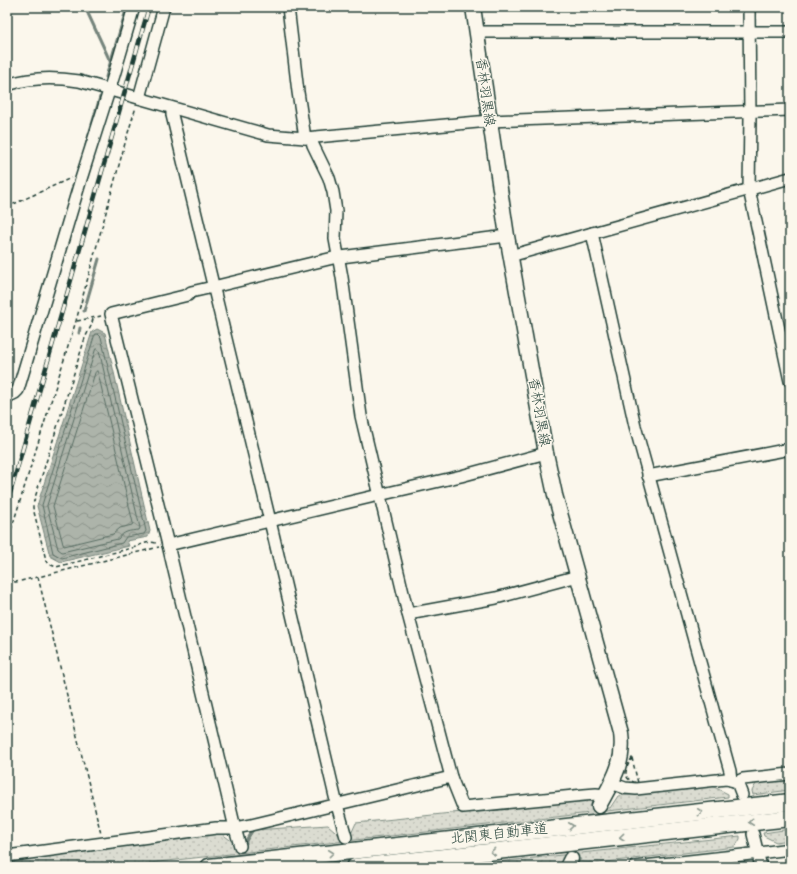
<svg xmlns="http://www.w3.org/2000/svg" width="797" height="874" font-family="Mynerve,'Klee One',sans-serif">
<defs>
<pattern id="grass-dots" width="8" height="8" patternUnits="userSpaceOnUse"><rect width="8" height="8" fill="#dbdcd1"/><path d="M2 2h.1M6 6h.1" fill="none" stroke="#bcbeb4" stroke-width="1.8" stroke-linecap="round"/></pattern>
<pattern id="water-waves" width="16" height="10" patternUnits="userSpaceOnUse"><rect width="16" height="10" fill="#adb4aa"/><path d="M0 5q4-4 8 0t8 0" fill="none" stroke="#8c948b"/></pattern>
</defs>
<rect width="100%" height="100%" fill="#fbf7ec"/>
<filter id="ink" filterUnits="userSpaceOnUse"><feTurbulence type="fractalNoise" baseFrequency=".025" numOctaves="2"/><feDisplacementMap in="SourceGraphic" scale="8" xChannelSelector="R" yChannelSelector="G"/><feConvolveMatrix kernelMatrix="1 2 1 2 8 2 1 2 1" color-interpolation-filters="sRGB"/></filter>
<g filter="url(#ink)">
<!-- grass -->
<g fill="url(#grass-dots)" stroke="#7d8c82">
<polygon points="790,778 790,790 753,795 752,791 757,782"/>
<polygon points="712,786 728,794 728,797 435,831 114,867 7,867 7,861 66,852 221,833 234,843 235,846 247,844 247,841 254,830 328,825 342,837 350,836 356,823 586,799 595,803 594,806 610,808 618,796"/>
<polygon points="790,829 790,840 776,842 764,836 763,833"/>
<polygon points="740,836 740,839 735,847 598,863 579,862 581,859 565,858 563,861 555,867 450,867"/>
</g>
<!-- water -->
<polygon fill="url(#water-waves)" stroke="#74847b" points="97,329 105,333 150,531 148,537 127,541 129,546 61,562 50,556 37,506 92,332"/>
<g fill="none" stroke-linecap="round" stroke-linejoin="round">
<!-- shore -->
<g stroke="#586d63" stroke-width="1">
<polygon points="96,334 98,334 101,337 146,531 144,534 126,537 122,543 62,558 53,553 42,505 94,337"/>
<path d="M 96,349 L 98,349 L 99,350 L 140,528 L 139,530 C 129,531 124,531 118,539 L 62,552 L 58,549 L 47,506 Z"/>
<polygon points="97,371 98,373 133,523 132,525 120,528 113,534 64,546 63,544 53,506 95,373"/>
</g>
<!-- stream -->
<g stroke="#74847b" stroke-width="3">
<polyline points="85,7 110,61"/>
<polyline points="106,77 127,7"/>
<polyline points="86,145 100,97"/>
<polyline points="84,311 99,259"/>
<polyline points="79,333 80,328"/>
<polyline points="245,844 245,842 253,829"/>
</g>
<!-- major-tunnel -->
<polyline stroke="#cfd2c7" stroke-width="14" stroke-dasharray="14 7" stroke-linecap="butt" points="571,859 599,806"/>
<!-- minor casing -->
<g stroke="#1f3d34" stroke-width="14">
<g id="minor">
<polyline points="288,7 298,92 305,138"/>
<polyline points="749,7 750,117 749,189 790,381"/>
<polyline points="476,33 484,32 790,32"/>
<path d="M 7,85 C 31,77 54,77 79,81 L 268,135 L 305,138 L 489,121 L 790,110"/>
<polyline points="139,98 164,7"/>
<polyline points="172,108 172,115 270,521 337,805 346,837"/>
<polyline points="311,138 313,145 329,178 333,192 336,211 335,239 342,277 361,416 408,614 451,777 463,807 584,795 596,794 605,795"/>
<polyline points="592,233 635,426 730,771 731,780"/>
<polyline points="510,256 790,178"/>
<polyline points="7,397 15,393 18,390 81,179 114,75 134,7"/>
<polyline points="648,476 790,449"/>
<polyline points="168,545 379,495 461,476 546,453"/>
<polyline points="408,614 496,598 578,576"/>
<polyline points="737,782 743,779 790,774"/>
<polyline points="611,783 625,788 636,789 726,779 731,780 737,782 742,795"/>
<polyline points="753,834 761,867"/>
<polyline points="240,846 235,828 168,545 111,314 188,295 191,292 213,287 333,258 507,236"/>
<polyline points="7,856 216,828 235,828 251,825 451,777"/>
<polyline points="635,867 743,855 790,849"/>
</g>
</g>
<!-- major casing -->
<g stroke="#1f3d34" stroke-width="17">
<g id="major">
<path d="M 473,7 L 507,236 L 546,453 L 555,495 L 621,733 C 625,763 613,780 599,806"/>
<polyline points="567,867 571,859"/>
</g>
</g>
<!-- highway casing -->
<g stroke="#1f3d34" stroke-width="19">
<g id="highway">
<polyline points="209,867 790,802"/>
<polyline points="355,867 790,818"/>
</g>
</g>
<!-- path -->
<g stroke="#1f3d34" stroke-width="1.5" stroke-dasharray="4 3" stroke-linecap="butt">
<polyline points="7,207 71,178"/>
<path d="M 93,319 L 91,326 L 85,338 L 33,504 L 33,508 L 46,560 L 49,564 L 56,567 L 136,547 C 141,544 149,541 156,543"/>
<polyline points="77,321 101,316"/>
<polyline points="7,543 76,321 127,136 136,107"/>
<polyline points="38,577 101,834"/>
<polyline points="7,581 16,582 38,577 159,547"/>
<path d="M 632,758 L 638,783 C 621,780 625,769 632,758 Z"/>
</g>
<!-- minor -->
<use href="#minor" stroke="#fbf7ec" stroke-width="11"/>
<!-- major -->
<use href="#major" stroke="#fbf7ec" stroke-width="14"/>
<!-- highway -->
<use href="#highway" stroke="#fbf7ec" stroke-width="16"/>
<!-- rail casing -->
<g stroke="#1f3d34" stroke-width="4.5">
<polyline id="rail" points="7,504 149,7"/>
</g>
<!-- rail -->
<use href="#rail" stroke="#fbf7ec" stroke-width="3" stroke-dasharray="9" stroke-linecap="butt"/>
</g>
<!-- one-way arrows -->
<defs><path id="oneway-chevron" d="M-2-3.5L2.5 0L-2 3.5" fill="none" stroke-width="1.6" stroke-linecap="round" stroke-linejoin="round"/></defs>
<g stroke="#8d9a90">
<use href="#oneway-chevron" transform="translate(700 812) rotate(-6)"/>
<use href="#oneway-chevron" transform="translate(751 822) rotate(174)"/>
<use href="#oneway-chevron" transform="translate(571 826) rotate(-6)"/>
<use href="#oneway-chevron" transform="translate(622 837) rotate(174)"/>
<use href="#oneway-chevron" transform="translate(493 852) rotate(174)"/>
<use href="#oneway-chevron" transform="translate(331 853) rotate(-6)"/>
</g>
</g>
<g text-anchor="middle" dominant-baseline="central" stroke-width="3" stroke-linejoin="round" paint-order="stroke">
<!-- street labels -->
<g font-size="14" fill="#1f3d34" stroke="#fbf7ec">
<text transform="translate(485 92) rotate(82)">香林羽黒線</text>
<text transform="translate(539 412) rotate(80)">香林羽黒線</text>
<text transform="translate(499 834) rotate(-6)">北関東自動車道</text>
</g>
</g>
<!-- margin -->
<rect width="797" height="874" fill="none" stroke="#fbf7ec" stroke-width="24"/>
<rect x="12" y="12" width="773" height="850" fill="none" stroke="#1f3d34" stroke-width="1.5" filter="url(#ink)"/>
</svg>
